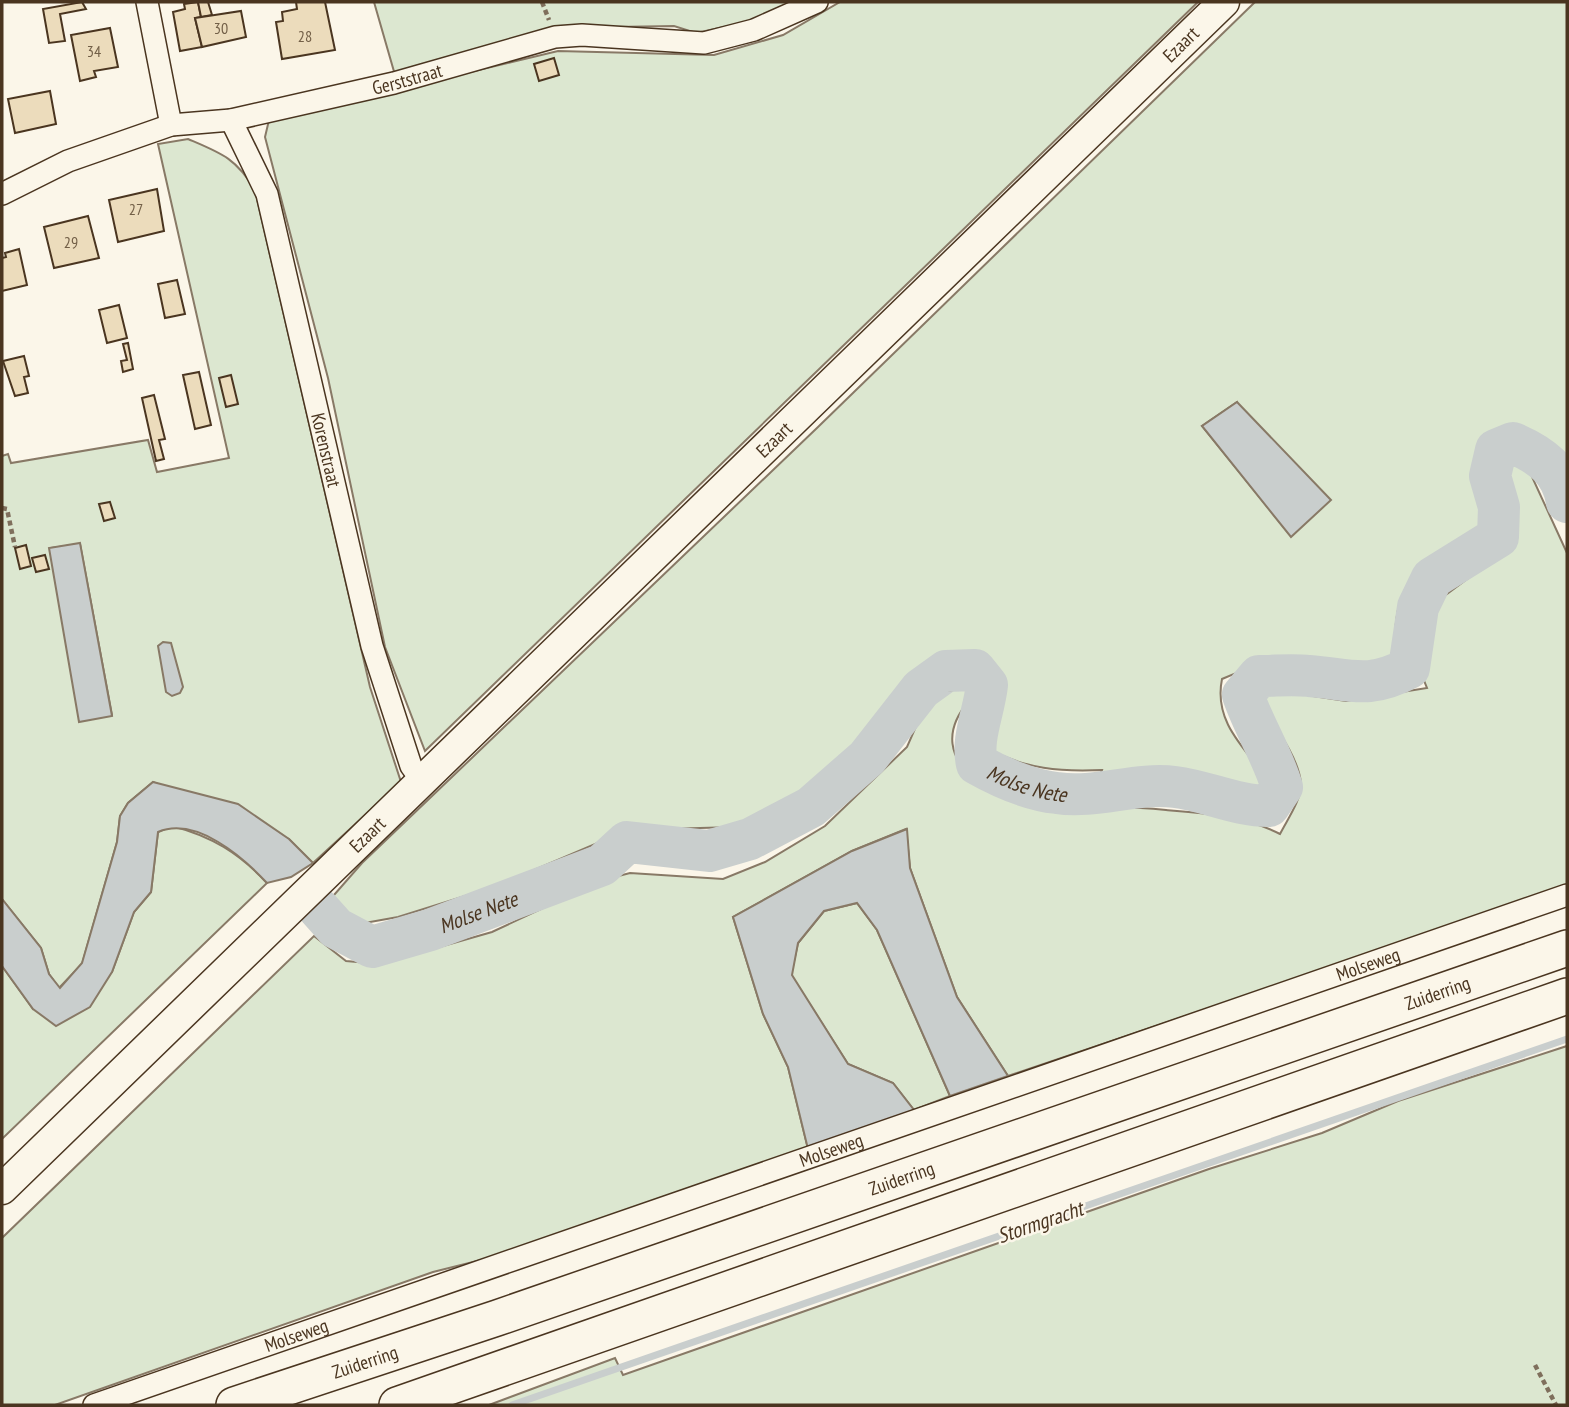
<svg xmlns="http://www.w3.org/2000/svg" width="1569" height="1407" font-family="'PT Sans Narrow',sans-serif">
<rect width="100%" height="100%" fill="#fbf6e9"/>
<!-- green -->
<g fill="#dce7d0" stroke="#887966" stroke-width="2" fill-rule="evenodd">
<polygon points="374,2 796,2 752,21 696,33 674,26 552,28 395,75"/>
<polygon points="840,2 1198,2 425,751 385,647 328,378 265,137 269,120 558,51 714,55 783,35"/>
<path d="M 1255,2 L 1567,2 L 1567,479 C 1558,459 1530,420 1504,430 C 1497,432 1491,439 1485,443 C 1482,463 1489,518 1485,528 C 1474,555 1434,558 1415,577 C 1388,603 1401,638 1387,667 C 1331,678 1279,651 1222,679 C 1214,718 1239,743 1262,772 L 1259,790 L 1251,797 L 1243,796 L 1229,787 L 1193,779 L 1151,776 L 1099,779 L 1102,770 C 1061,772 1025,769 989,749 L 998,688 L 986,663 L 954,656 L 936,664 L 892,697 L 880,723 L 845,761 L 792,799 L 736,827 L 628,830 L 494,887 L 398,917 L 359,924 L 339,917 L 327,903 L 362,863 L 818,427 ZM 1237,402 L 1291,536 L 1202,426 Z"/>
<path d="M 188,139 C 221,153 236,158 255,190 L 370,687 L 401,782 L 313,863 L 289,839 L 153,782 L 128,803 L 120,816 L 117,842 L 82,964 L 59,988 L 49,974 L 41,948 L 2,899 L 2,456 L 8,454 L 11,463 L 148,440 L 157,472 L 229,458 L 158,144 ZM 80,544 L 112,715 L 112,716 L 50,548 Z"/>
<path d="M 1512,461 L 1528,468 L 1567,553 L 1567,887 L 1008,1076 L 957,997 L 910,868 L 906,829 L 852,851 L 733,917 L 763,1014 L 788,1067 L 808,1149 L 513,1252 L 433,1272 L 55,1405 L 2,1405 L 2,1238 L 314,936 L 346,961 L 380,964 L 492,932 L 603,880 L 630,873 L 723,879 L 765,862 L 825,826 L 907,747 L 921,715 L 946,692 L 968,686 L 969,701 C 915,763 1004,808 1058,812 C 1072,813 1087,808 1101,808 C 1122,807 1144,808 1166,810 C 1204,813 1245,816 1280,834 C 1287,820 1302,799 1301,783 C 1298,756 1275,727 1261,705 L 1261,695 L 1280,691 L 1346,701 L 1427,688 L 1423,678 L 1426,617 L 1443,597 L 1506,550 L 1516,535 L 1515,510 L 1503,467 Z"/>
<path d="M 172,826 C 211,836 239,853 267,883 L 2,1139 L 2,966 L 33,1009 L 112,972 L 134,912 L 151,892 L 158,832 Z"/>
<polygon points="857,903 877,930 950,1096 914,1110 893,1083 848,1064 791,975 798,943 824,911"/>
<polygon points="1567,1046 1567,1405 489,1405 615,1358 623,1375 1209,1169 1322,1133 1398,1101"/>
</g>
<!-- water -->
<g fill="#c9cecd" stroke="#887966" stroke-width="2">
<polygon points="1237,402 1331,500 1291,537 1202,426"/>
<polygon points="80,543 112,716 79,722 49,548"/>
<polygon points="163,642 171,643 183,687 180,693 172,696 166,692 158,646"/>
<path d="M 153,782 L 238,804 L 289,839 L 313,863 L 291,877 L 267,883 C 243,857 196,816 158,832 L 151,892 L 134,912 L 112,972 L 90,1007 L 56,1026 L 33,1009 L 2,966 L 2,899 L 41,948 L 49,974 L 60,988 L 82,963 L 117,842 L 120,816 L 128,803 Z"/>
<polygon points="907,829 910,868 957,997 1008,1076 950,1096 877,930 857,903 824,911 798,943 792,975 848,1064 893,1083 914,1110 808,1149 788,1067 763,1014 733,917 852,851"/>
</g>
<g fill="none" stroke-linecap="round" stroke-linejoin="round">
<!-- stream -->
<polyline stroke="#c9cecd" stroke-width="7" points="512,1405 1567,1039"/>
<!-- river -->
<path stroke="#c9cecd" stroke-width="42" id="s1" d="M 319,909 L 336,928 L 372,947 L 430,930 L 602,865 L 627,842 L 709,851 L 750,839 L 811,807 L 867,758 L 921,689 L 946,671 L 975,670 L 987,685 C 984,712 971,739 977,764 C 1000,777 1030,790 1057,793 C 1095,799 1136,782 1175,787 C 1207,791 1236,806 1269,806 L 1282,787 C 1272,754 1254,727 1243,695 L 1259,676 C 1276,676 1292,674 1309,676 C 1350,679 1368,690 1409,668 L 1418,607 L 1432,578 L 1498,537 L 1499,507 L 1490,476 L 1496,450 L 1513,443 C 1541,455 1562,470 1567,502"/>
</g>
<!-- building -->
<g fill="#ecdcbc" stroke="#4a3520" stroke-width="2">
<polygon points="82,2 86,9 60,14 65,41 49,43 43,9"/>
<polygon points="198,2 201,17 195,18 202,47 180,51 173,12 185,9 184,4"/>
<polygon points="198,2 208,2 212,15 201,17"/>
<polygon points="296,2 325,2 335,50 282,59 276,22 283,21 282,12 297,9"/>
<polygon points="241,11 246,37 202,47 195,18"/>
<polygon points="110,28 118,67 94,71 96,77 80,81 71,35"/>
<polygon points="554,58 559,75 539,81 534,64"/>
<polygon points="50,91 56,124 15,133 8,99"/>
<polygon points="157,189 164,231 118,242 109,200"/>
<polygon points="88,216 99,258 54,268 44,227"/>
<polygon points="19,249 27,285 2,291 2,258 6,257 5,253"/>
<polygon points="177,280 185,314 165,318 158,284"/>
<polygon points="119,305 127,338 107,343 99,310"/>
<polygon points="128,343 133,369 123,372 121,361 127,360 123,344"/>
<polygon points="24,356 29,376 24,377 28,393 15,396 3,361"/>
<polygon points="199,372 211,425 195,429 183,375"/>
<polygon points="231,375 238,404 226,407 219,378"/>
<polygon points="154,395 165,439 159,440 164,459 156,461 142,398"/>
<polygon points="110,502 115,518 104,521 99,504"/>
<polygon points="26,545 31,566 20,569 15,548"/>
<polygon points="45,555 49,569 36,572 32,558"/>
</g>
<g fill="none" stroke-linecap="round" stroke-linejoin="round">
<!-- minor casing -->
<g stroke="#4a3520" stroke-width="24">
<g id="minor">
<polyline points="147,2 171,125"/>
<path id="s2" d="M 231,120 L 267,194 L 372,646 L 411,766 L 422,781"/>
<path id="s3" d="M 2,194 L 68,161 L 171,125 L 231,120 L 394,83 L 555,37 L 582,35 L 704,43 L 754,30 L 817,2"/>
<path id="s4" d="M 94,1405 L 1567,895"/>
</g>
</g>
<!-- secondary casing -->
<g stroke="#4a3520" stroke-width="33">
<g id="secondary">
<path id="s5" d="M 2,1189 L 1224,2"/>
</g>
</g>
<!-- trunk casing -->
<g stroke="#4a3520" stroke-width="38">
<g id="trunk">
<path id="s6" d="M 234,1405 L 497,1318 L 1567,948"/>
<polyline points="397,1405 1567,996"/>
</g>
</g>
<!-- path -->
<g stroke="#7f6f5c" stroke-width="4.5" stroke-dasharray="5 3.5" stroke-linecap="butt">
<polyline points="542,2 549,20"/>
<polyline points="2,508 7,509 15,547"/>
<polyline points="1535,1365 1556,1405"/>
</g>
<!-- minor -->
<use href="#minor" stroke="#fbf6e9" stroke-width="21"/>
<!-- secondary -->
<use href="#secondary" stroke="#fbf6e9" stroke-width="30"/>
<!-- trunk -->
<use href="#trunk" stroke="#fbf6e9" stroke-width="35"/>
</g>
<g text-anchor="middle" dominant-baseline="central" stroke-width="5" stroke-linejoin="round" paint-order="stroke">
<!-- number labels -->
<g font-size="16" fill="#725f47">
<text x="221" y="28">30</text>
<text x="305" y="36">28</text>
<text x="94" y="51">34</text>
<text x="136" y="209">27</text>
<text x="71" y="242">29</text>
</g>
<!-- street labels -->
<g font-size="19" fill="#4a3520" stroke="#fbf6e9">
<text stroke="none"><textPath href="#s5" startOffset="1643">Ezaart</textPath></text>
<text stroke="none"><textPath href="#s3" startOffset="424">Gerststraat</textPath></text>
<text stroke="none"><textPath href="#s5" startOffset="1076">Ezaart</textPath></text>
<text stroke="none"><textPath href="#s2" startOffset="345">Korenstraat</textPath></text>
<text stroke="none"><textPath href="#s5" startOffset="509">Ezaart</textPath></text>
<text stroke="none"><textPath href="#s4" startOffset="1348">Molseweg</textPath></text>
<text stroke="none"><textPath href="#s6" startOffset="1272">Zuiderring</textPath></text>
<text stroke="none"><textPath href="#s4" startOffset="780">Molseweg</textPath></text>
<text stroke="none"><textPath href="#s6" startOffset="705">Zuiderring</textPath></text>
<text stroke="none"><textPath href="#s4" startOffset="214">Molseweg</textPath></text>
<text stroke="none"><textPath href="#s6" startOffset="138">Zuiderring</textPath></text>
</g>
<!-- water labels -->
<g font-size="21" font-style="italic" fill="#4a3520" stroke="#fbf6e9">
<text stroke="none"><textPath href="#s1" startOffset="914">Molse Nete</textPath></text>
<text stroke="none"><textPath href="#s1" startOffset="178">Molse Nete</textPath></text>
<text transform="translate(1040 1222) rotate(-19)">Stormgracht</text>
</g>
</g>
<!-- border -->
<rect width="1569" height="1407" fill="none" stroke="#4a3520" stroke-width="7"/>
</svg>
